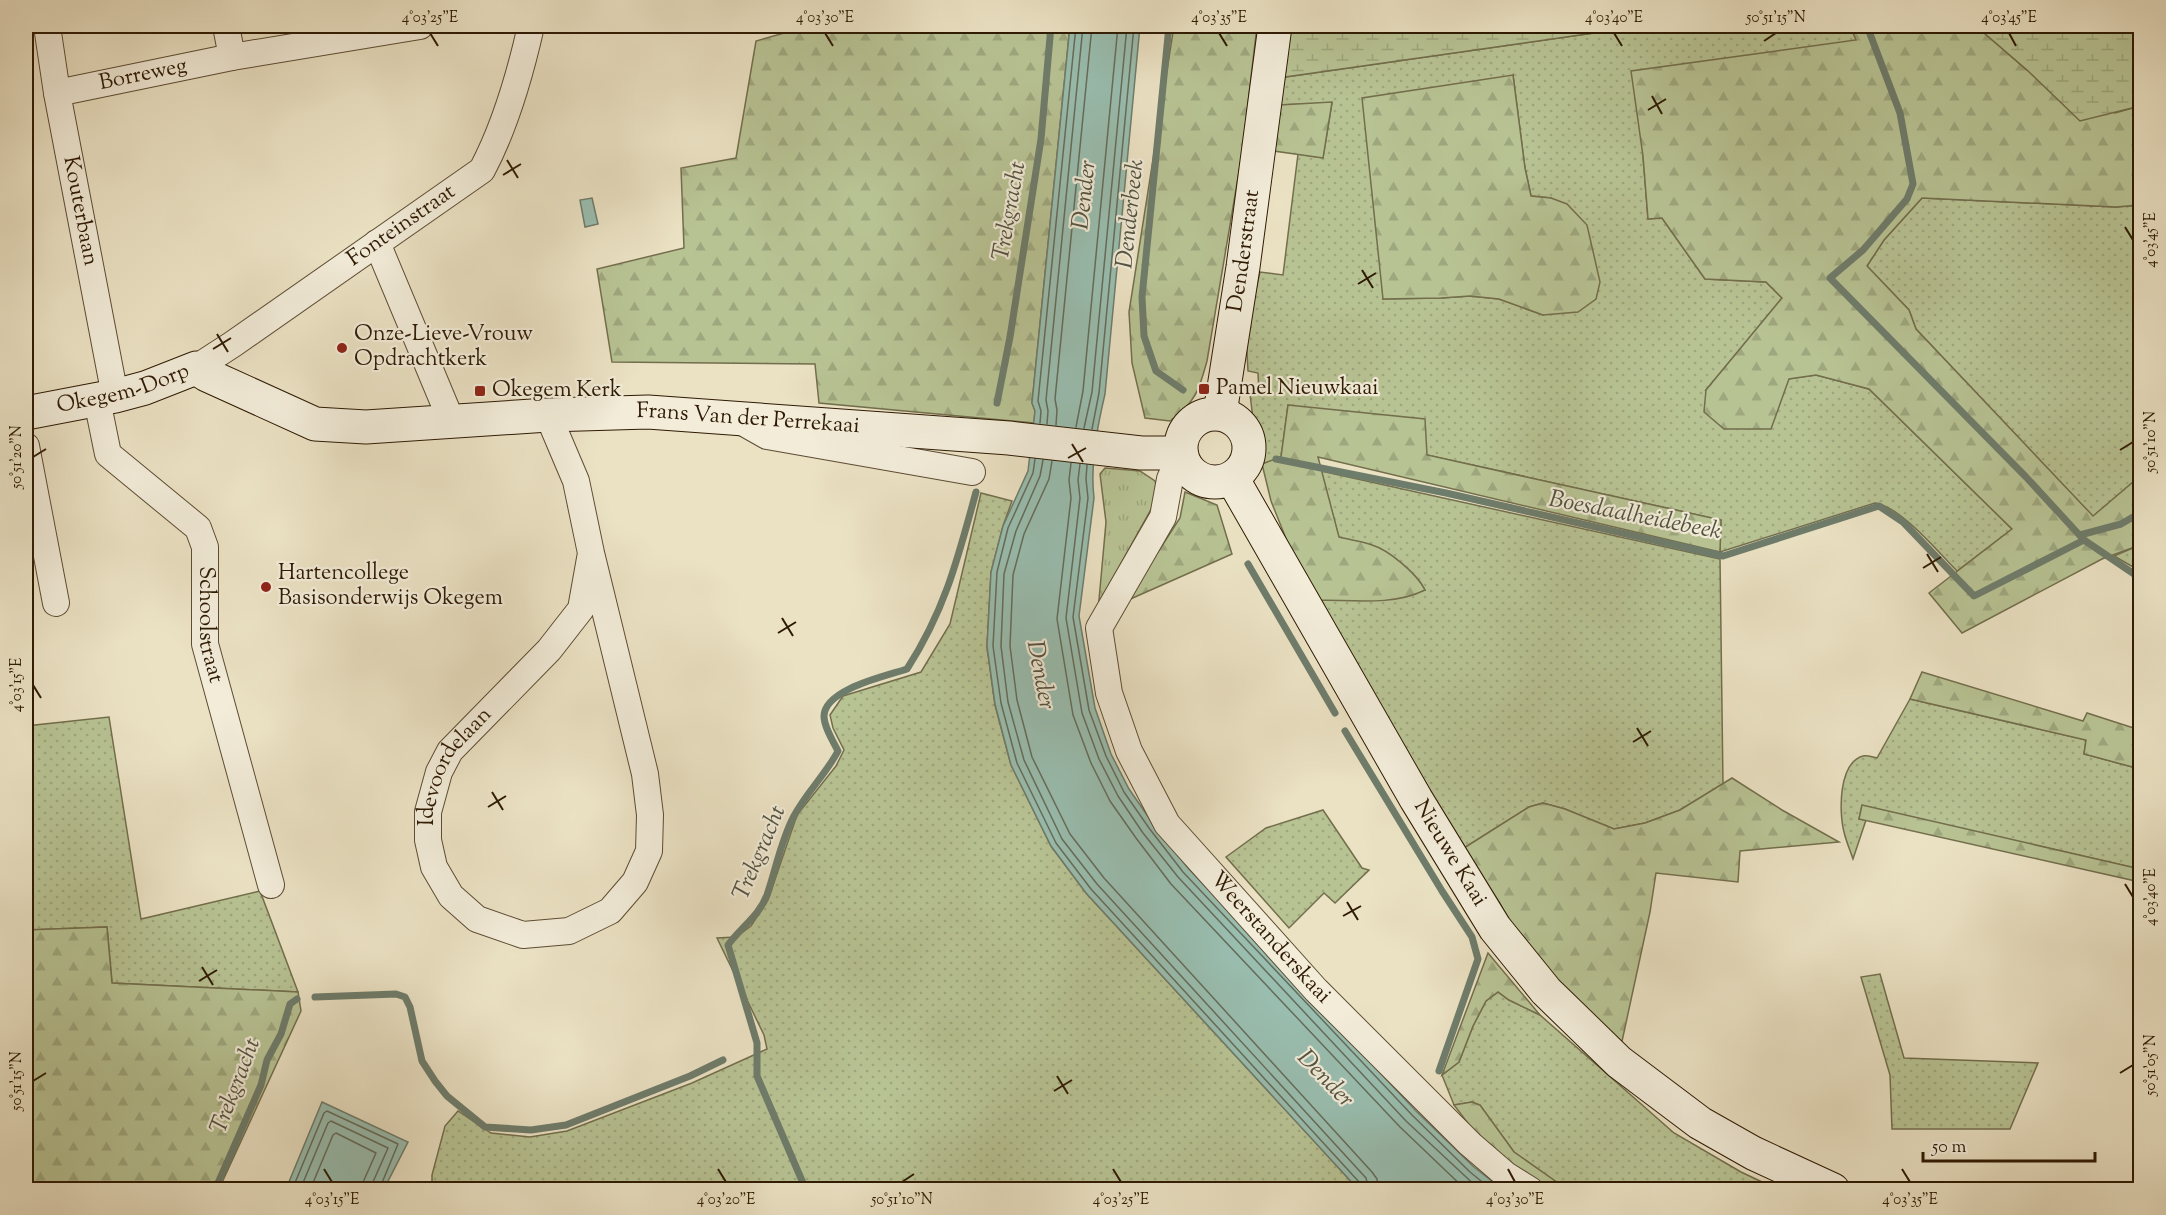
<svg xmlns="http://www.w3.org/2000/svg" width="2166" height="1215" font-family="'Sorts Mill Goudy',serif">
<defs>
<pattern id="grass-dots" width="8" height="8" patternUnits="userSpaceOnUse" patternTransform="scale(1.5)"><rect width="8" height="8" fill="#b8c394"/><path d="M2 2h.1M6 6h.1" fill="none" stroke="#9ea77e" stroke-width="1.8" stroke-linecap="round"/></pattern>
<pattern id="forest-firs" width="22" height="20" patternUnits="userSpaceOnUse" patternTransform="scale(1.5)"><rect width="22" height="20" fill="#b8c394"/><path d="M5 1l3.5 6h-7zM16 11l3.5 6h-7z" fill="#9ea77e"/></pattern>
<pattern id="wetland-marsh" width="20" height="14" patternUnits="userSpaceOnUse" patternTransform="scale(1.5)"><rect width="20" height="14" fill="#b8c394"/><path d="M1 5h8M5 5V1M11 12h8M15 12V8" fill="none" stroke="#9ea77e"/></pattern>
<pattern id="park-tufts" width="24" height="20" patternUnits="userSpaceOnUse" patternTransform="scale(1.5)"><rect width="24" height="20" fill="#b8c394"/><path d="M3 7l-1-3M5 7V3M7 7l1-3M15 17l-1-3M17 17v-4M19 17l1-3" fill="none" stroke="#9ea77e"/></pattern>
</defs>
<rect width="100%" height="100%" fill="#ebe2c4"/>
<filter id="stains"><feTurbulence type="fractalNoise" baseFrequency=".00333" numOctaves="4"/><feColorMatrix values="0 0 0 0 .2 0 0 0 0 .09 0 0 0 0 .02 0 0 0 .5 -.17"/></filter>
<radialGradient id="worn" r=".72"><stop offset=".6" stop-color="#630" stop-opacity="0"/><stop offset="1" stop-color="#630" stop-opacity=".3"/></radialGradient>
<!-- grass -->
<g fill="url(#grass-dots)" stroke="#736e4c" stroke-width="1.5" fill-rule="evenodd">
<path d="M 1643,26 L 1850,26 L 1857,40 L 1643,156 L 1648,219 L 1662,218 L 1705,279 L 1766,282 L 1782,298 L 1706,390 L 1816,375 L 1869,389 L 2012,529 L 1957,571 C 1939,553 1900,506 1875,503 L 1720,552 L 1721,520 L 1427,455 L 1288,405 L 1281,458 L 1262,464 L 1253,419 L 1250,394 L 1259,393 L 1258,373 L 1248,371 L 1246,334 L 1260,272 L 1283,275 L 1298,154 L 1323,158 L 1332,103 L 1279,105 L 1285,77 ZM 1513,75 L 1525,168 L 1531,196 L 1551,198 L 1543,315 L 1499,299 L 1470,296 L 1441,298 L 1383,299 Z"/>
<polygon points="1922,198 2116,207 2140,205 2140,476 2093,517 1916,329 1909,310 1867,266 1884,240"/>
<path d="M 1321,471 L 1720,559 L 1723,784 L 1680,810 L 1645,823 L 1614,829 L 1565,809 L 1543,803 L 1529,807 L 1464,848 L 1317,600 L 1384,600 L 1425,590 C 1417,574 1388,550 1371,545 C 1361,542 1350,540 1339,538 Z"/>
<polygon points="981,493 1012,501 1003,526 991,572 987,647 995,705 1011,765 1051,846 1086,893 1358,1189 432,1190 432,1175 445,1126 458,1111 491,1133 530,1137 567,1131 692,1083 767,1049 764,1035 717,938 736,937 751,926 768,900 797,815 836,766 844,750 833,728 830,715 843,696 921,672 950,624"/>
<polygon points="2140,545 2140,571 2114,556"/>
<path d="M 1910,699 L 2086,740 L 2084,754 L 2140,769 L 2140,869 L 1862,806 L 1859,819 L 1866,820 L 1853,859 C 1850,850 1846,841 1844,832 C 1839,813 1838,763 1863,756 C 1867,755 1872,757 1877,758 Z"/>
<polygon points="109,717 141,919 260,891 298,992 112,983 107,927 26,930 26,726"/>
<polygon points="1323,810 1362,868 1369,870 1335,903 1324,893 1289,928 1226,857 1266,828"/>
<polygon points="1880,974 1904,1058 2038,1063 2010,1129 1892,1129 1890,1075 1861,977"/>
<polygon points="1498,992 1509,1000 1540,1015 1674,1133 1741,1172 1777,1189 1557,1189 1560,1185 1514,1152 1480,1105 1472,1102 1454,1105 1442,1075 1459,1062 1473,1026 1486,1001"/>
</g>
<!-- forest -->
<g fill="url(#forest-firs)" stroke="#736e4c" stroke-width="1.5">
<polygon points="809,26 1070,26 1032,403 1035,411 1034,423 819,403 815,364 612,362 597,269 684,248 681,168 736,158 756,41"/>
<path d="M 1174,26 L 1257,26 L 1242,154 L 1207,361 C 1199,390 1196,402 1170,421 L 1145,418 L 1132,363 L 1129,312 Z"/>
<polygon points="1850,26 1976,26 2027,70 2115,113 2140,106 2140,205 2116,207 1922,198 1884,240 1867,266 1909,310 1916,329 2093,516 2140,476 2140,545 2102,559 1962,633 1929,593 2012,529 1869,389 1816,375 1789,379 1771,429 1724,429 1704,412 1706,390 1782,298 1766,282 1705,279 1662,218 1648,219 1643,156 1631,71 1856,40"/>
<polygon points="1513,75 1525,168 1531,196 1551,198 1567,204 1587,225 1600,282 1596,299 1578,312 1543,315 1499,299 1470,296 1441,298 1383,299 1362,98"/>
<polygon points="1332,102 1323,158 1274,151 1279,105"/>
<path d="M 1288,405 L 1425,419 L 1427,455 L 1721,520 L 1720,552 L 1318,457 L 1339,537 C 1350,540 1361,541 1372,545 C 1389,550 1417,574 1425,590 C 1393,606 1353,600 1317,600 L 1289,546 L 1271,501 L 1262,464 L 1281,457 Z"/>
<polygon points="1185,492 1217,505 1232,554 1126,601 1180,518"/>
<polygon points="1922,672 2083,721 2087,713 2140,730 2140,769 2084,754 2086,740 1910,699"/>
<polygon points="1732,778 1782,810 1839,842 1740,851 1738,882 1656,873 1650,912 1621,1046 1522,942 1499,902 1464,848 1529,807 1543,803 1565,809 1614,829 1645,823 1680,810"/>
<polygon points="1862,805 2140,869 2140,882 1859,819"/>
<polygon points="107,927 112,983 298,992 301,1011 219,1189 26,1189 26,930"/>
<polygon points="1488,953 1540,1015 1509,1000 1498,992 1486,1001 1473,1026 1459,1062 1442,1075"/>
<polygon points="1472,1102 1480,1105 1514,1152 1561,1185 1557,1189 1548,1189 1483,1143 1454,1105"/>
</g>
<!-- wetland -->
<g fill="url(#wetland-marsh)" stroke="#736e4c" stroke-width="1.5">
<polygon points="1290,26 1643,26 1285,77"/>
<polygon points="1976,26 2140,26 2140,106 2080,121 2027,70"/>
</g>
<!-- park -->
<polygon fill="url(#park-tufts)" stroke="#736e4c" stroke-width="1.5" points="1105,468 1140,471 1155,481 1159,495 1109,585 1098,611 1106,522 1100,474"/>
<!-- water -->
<g fill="#99beb0" stroke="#6e7c6b" stroke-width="1.5">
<path d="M 1070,26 L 1140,26 L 1105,394 C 1097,428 1090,464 1094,498 L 1079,616 L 1095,708 L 1111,754 L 1129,789 L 1154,825 L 1188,868 L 1416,1111 L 1474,1167 L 1502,1189 L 1358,1189 L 1086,893 L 1051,846 L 1011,765 L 995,704 L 987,646 L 991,572 L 1003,526 L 1028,471 L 1035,411 L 1032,403 Z"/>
<polygon points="592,198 598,224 585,227 580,200"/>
<polygon points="322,1102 408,1142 384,1189 286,1189"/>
</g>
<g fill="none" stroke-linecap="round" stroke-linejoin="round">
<!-- shore -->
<g stroke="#646c5a" stroke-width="1.5">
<polyline points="1040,423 1041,411 1038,401 1076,26"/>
<polyline points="1047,424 1048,411 1046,400 1083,26"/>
<polyline points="1056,425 1057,410 1055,399 1092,26"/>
<polyline points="1076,427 1083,391 1118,26"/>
<polyline points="1084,428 1092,392 1127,26"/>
<polyline points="1092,429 1099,393 1134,26"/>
<polyline points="1035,459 1033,473 1008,528 997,572 993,646 1001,703 1017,763 1056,843 1091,889 1360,1183 1362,1190"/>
<polyline points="1043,460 1040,476 1016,531 1004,574 1001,646 1008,702 1024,760 1062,839 1097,884 1366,1178 1369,1190"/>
<polyline points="1052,461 1049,479 1024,534 1013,575 1010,646 1017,700 1032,757 1070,834 1104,878 1372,1172 1377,1179 1378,1190"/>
<polyline points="1071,463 1069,480 1071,498 1057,619 1073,715 1091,763 1110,801 1136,838 1171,884 1400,1127 1466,1190"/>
<polyline points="1080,464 1078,480 1080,498 1066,618 1082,713 1099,759 1118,796 1143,833 1178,877 1406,1121 1480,1190"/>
<polyline points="1087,465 1086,479 1088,498 1073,617 1089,710 1106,756 1124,792 1149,828 1183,872 1412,1115 1470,1172 1492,1190"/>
<polyline points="292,1190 324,1113 327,1111 398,1144 379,1190"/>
<polyline points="300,1190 328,1123 331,1121 388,1148 373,1182 372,1190"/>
<polyline points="310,1190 333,1135 336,1133 376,1153 364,1180 363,1190"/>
</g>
<!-- stream -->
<g stroke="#6e7c6b" stroke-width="7">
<polyline points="1169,26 1142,297 1144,336 1156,371 1183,390"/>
<polyline points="1867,26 1900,113 1913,184 1907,199 1863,250 1830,278 2026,477 2084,540"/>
<polyline points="997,403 1010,337 1041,139 1051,26"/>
<polyline points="1276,459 1446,493 1723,556 1879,506 1903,522 1974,596 2084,540 2140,578"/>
<polyline points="2080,535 2121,524 2140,513"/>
<polyline points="1248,564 1335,713"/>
<polyline points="1345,731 1442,891 1472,937 1478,959 1439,1071"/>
<polyline points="315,997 396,994 405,997 410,1007 422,1061 435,1081 447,1096 485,1127 531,1130 566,1125 690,1076 723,1060"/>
<polyline points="215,1190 261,1085 267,1060 281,1034 290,1004 297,999"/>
<path d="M 806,1190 L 757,1076 L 757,1043 L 728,945 C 741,927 759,916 767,895 C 776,869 781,840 794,816 C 806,793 826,774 838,751 C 833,741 824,727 824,716 C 825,689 886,676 907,669 C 945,610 958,558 976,492"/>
<polyline points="947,1190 957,1190"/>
</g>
<!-- street casing -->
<g stroke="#5d4c33" stroke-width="28">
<g id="street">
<path id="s1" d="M 47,26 L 57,93 L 115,396"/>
<polyline points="226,26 232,57"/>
<path id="s2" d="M 57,93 L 232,57 L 420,26"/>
<polyline points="377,243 451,420"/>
<path id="s3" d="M 196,368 L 233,344 L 482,170 C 506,125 520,75 531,26"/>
<path id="s4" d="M 97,400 L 108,454 L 198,528 L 205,547 L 205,644 L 271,885"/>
<path id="s5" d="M 548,415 L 576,481 L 591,553 L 645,774 L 650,815 L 649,851 L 635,882 L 610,911 L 569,931 L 523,935 L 477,919 L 451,896 L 434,867 L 428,840 L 428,812 L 439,772 L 450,751 L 549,650 L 581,609 L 591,553"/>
<polyline points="744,423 767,436 972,472"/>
<polyline points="26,446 56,603"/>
<path id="s6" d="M 1181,453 L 1170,479 L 1163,517 L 1099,628 L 1109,693 L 1129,751 L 1167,824 L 1316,990 L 1470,1144 L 1506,1175 L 1530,1190"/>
</g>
</g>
<!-- secondary casing -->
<g stroke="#2e1a03" stroke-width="35">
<g id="secondary">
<path id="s7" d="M 26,413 L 115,396 L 145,388 L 196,368 L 207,375 L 315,424 L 366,427 L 548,415 L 648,412 L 1009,438 L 1141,453 L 1181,453"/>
<path id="s8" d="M 1220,413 L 1243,267 L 1275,26"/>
<circle cx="1215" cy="448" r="34"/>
<path id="s9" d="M 1232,478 L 1416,799 L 1495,928 L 1546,991 L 1619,1062 L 1700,1123 L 1753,1153 L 1833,1190"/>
</g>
</g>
<!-- street -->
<use href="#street" stroke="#f2ecd9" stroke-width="26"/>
<!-- secondary -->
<use href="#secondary" stroke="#f2ecd9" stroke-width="33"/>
</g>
<!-- ticks -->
<path fill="none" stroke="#2e1a03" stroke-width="2" d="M 430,33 L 438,46M 825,33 L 833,46M 1219,33 L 1227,46M 1614,33 L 1622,46M 2009,33 L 2016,46M 1764,41 L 1776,33M 1652,96 L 1662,114M 1648,110 L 1666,99M 507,160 L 518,178M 503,175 L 521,164M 2125,227 L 2133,240M 1362,270 L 1373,288M 1358,284 L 1376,273M 217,334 L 228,352M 213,349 L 231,338M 1072,444 L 1083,462M 2120,450 L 2133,442M 33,457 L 46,449M 1068,458 L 1086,448M 1927,554 L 1938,572M 1923,568 L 1941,557M 782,618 L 793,636M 778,633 L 796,622M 33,685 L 41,698M 1637,728 L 1648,746M 1633,742 L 1651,731M 492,792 L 503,810M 488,807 L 506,796M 2125,884 L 2133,897M 1347,902 L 1358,920M 1343,916 L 1361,906M 202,967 L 213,985M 199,981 L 217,970M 2120,1073 L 2133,1065M 1057,1076 L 1068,1094M 33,1081 L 46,1073M 1054,1091 L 1072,1080M 324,1169 L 332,1182M 718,1169 L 726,1182M 1113,1169 L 1121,1182M 1508,1169 L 1515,1182M 1902,1169 L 1910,1182M 902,1182 L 914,1174"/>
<!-- markers -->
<g fill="#8f2418" stroke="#f2ecd9" stroke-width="2">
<circle cx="342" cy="348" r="6"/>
<rect x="1198" y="383" width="12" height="12" rx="3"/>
<rect x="474" y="385" width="12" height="12" rx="3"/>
<circle cx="266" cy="587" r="6"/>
</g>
<g text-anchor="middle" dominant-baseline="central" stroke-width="4.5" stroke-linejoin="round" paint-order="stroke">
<!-- street labels -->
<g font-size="22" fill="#2e1a03" stroke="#f2ecd9">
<text stroke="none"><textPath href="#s2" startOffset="88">Borreweg</textPath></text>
<text stroke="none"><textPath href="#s1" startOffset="188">Kouterbaan</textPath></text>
<text stroke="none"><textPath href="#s3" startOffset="250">Fonteinstraat</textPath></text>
<text stroke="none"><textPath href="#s8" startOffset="164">Denderstraat</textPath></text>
<text stroke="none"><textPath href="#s7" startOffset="100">Okegem-Dorp</textPath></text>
<text stroke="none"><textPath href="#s7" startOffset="742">Frans Van der Perrekaai</textPath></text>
<text stroke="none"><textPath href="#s4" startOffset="270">Schoolstraat</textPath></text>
<text stroke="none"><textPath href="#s5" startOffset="840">Idevoordelaan</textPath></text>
<text stroke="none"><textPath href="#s9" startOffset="434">Nieuwe Kaai</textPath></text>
<text stroke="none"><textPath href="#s6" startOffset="558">Weerstanderskaai</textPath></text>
</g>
<!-- poi labels -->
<g font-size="22" fill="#2e1a03" stroke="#f2ecd9" text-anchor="start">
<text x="354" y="335">Onze-Lieve-Vrouw<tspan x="354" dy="25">Opdrachtkerk</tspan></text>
<text x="1216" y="389">Pamel Nieuwkaai</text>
<text x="492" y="391">Okegem Kerk</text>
<text x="278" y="574">Hartencollege<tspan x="278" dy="25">Basisonderwijs Okegem</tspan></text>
</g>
<!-- water labels -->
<g font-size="24" font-style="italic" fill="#535340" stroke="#f2ecd9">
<text transform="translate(1085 195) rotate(-84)">Dender</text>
<text transform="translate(1010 211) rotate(-80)">Trekgracht</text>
<text transform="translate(1131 214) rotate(-84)">Denderbeek</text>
<text transform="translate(1635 516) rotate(11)">Boesdaalheidebeek</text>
<text transform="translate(1040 675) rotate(79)">Dender</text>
<text transform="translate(760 853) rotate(-67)">Trekgracht</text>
<text transform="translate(1325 1079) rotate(46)">Dender</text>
<text transform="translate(236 1086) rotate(-69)">Trekgracht</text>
</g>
</g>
<!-- margin -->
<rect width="2166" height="1215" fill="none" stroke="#ebe2c4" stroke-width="66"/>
<!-- scale -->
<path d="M1923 1152v9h172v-9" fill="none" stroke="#2e1a03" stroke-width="3"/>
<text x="1932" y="1152" font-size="18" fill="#2e1a03" stroke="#f2ecd9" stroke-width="4.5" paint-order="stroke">50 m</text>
<rect x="33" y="33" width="2100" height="1149" fill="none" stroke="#2e1a03" stroke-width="2"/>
<g font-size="15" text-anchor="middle" fill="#2e1a03">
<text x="430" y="22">4°03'25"E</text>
<text x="825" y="22">4°03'30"E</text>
<text x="1219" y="22">4°03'35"E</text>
<text x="1614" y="22">4°03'40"E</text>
<text x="1776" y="22">50°51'15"N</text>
<text x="2009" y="22">4°03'45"E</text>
<text transform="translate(2150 240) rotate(-90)" y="5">4°03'45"E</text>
<text transform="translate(2150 442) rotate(-90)" y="5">50°51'10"N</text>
<text transform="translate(16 457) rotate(-90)" y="5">50°51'20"N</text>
<text transform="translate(16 685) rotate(-90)" y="5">4°03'15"E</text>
<text transform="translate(2150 897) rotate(-90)" y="5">4°03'40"E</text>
<text transform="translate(2150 1065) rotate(-90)" y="5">50°51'05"N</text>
<text transform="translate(16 1081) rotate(-90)" y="5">50°51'15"N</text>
<text x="332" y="1204">4°03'15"E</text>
<text x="726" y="1204">4°03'20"E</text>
<text x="902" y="1204">50°51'10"N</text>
<text x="1121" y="1204">4°03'25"E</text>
<text x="1515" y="1204">4°03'30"E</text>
<text x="1910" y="1204">4°03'35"E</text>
</g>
<rect width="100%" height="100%" filter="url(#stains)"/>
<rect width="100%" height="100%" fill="url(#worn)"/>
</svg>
